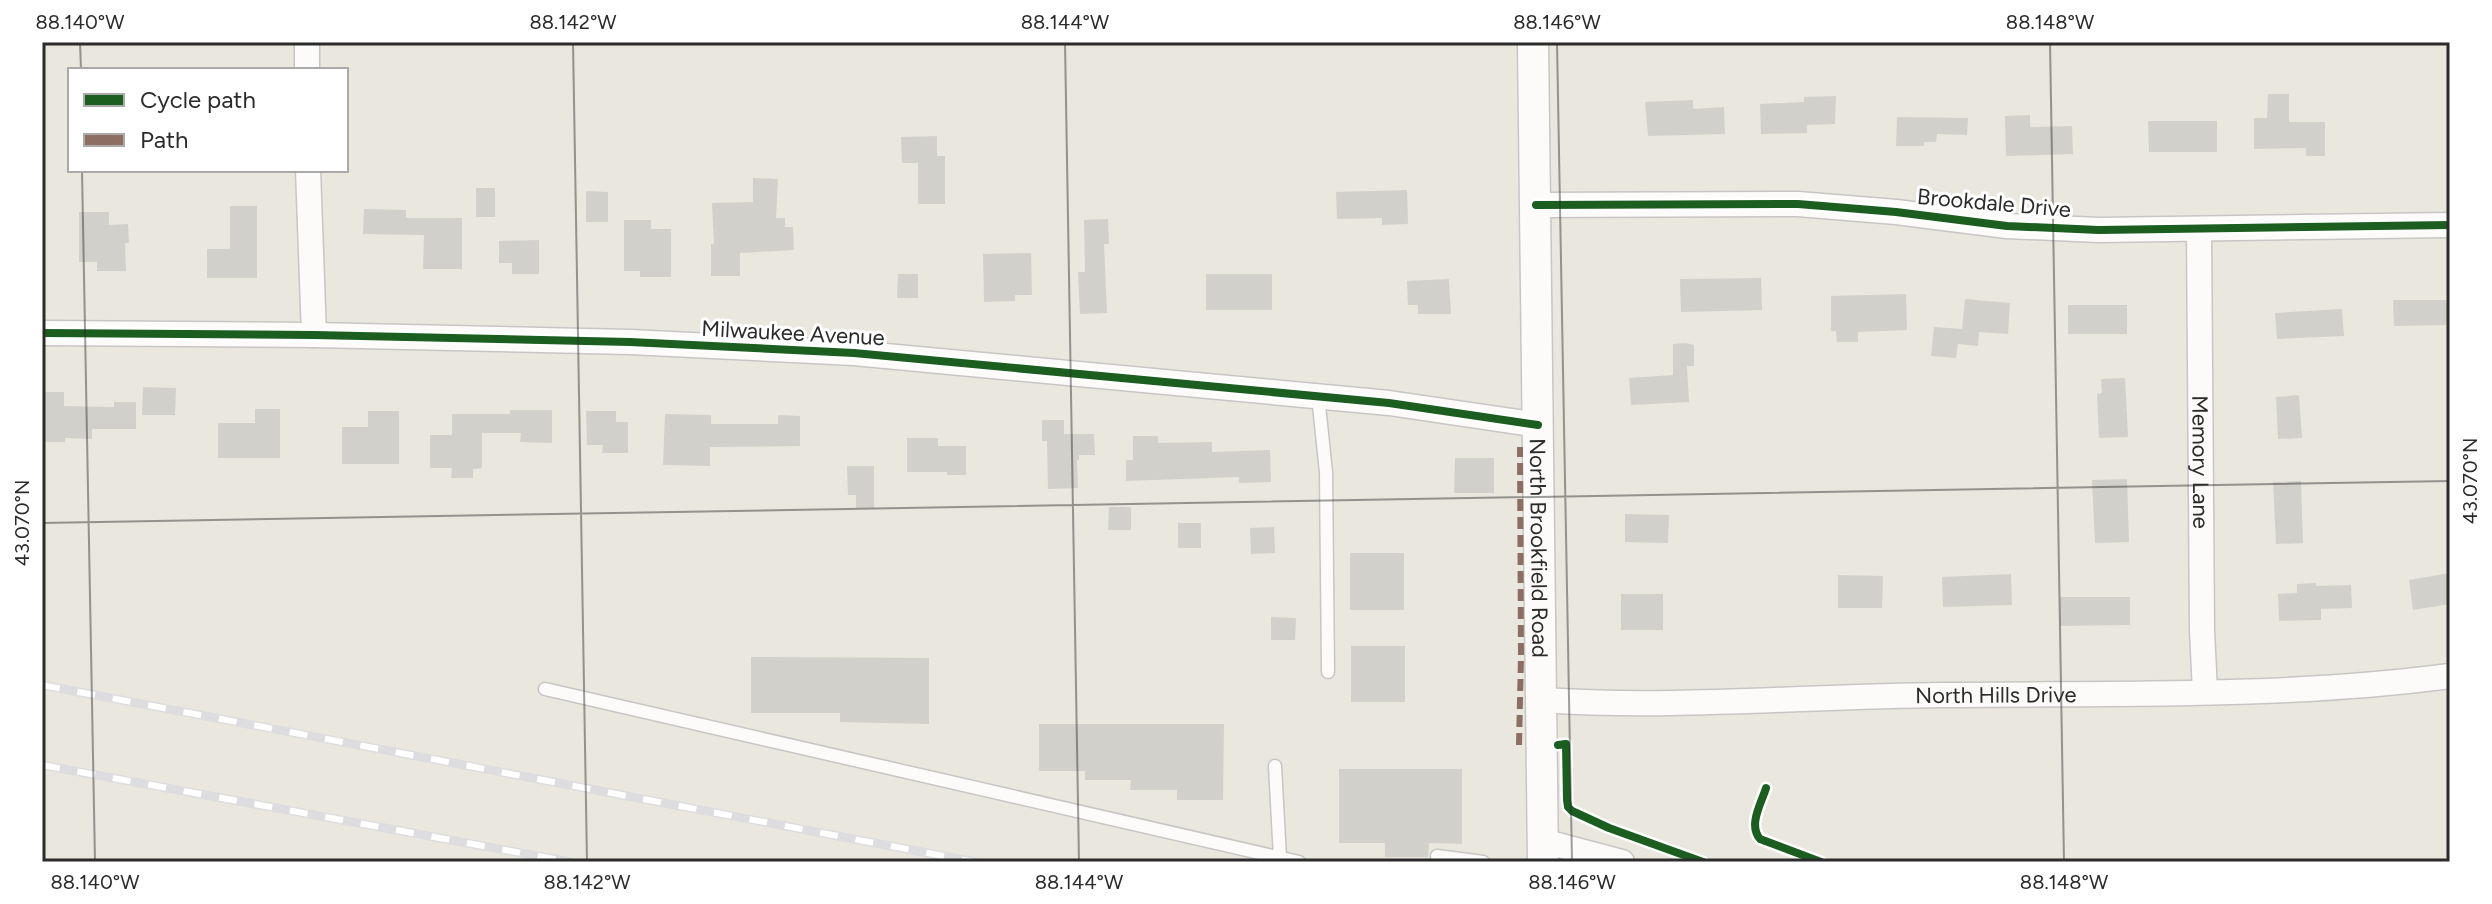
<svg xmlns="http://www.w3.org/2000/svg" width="2492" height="904" font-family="Figtree,sans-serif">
<rect width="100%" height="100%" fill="#eae7df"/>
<!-- building -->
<g fill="#d2d0ca">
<polygon points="2268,94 2289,94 2289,122 2325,122 2325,156 2306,156 2306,148 2254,149 2254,118 2267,118"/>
<polygon points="1836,96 1835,124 1807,125 1807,133 1761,134 1760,104 1804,102 1804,97"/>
<polygon points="1693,100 1693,109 1724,107 1725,134 1648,136 1645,102"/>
<polygon points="2030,115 2030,127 2072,126 2073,154 2006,156 2005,116"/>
<polygon points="1897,117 1968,118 1967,135 1937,134 1936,142 1924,142 1924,146 1896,146"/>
<polygon points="2148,121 2217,121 2217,152 2149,152"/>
<polygon points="937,136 937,156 945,156 945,204 918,204 918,163 902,163 901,137"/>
<polygon points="753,178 778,179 776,218 785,218 785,227 793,227 794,250 740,253 740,276 711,276 711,244 714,244 712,203 753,202"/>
<rect x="476" y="188" width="19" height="29"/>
<polygon points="1407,190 1408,224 1382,225 1382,218 1337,219 1336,192"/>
<polygon points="586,191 608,192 608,222 586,222"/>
<polygon points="230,206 257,206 257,278 207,278 207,249 230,249"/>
<polygon points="364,209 406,210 406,218 462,218 462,269 423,269 424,235 363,234"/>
<polygon points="79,212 109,212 109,225 128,224 129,243 125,243 126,271 97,271 97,262 79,262"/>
<polygon points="1108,219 1109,244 1104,244 1107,313 1080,314 1078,272 1085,272 1084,220"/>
<polygon points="624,220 651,220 651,229 671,229 671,277 640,277 640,271 624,271"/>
<polygon points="539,240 539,274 512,274 512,263 499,263 499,241"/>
<polygon points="1031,253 1032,295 1015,295 1015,301 984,302 983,254"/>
<polygon points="898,274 918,274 918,298 897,298"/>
<rect x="1206" y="274" width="66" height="36"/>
<polygon points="1761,278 1762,310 1681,312 1680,279"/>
<polygon points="1449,279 1451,314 1418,314 1418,305 1408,305 1407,281"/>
<polygon points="1906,294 1907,330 1858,332 1858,342 1837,342 1836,331 1831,331 1831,296"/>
<polygon points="1965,299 2010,303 2008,334 1979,332 1978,346 1958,344 1956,358 1931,356 1934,327 1962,329"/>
<polygon points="2393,300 2450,300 2450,325 2394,326"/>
<rect x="2068" y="305" width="59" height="29"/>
<polygon points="2342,309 2344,336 2277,339 2275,313"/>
<polygon points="1686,343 1694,345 1694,366 1687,366 1689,402 1631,405 1629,378 1673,375 1673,344"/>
<polygon points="2125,378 2128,437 2099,438 2097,394 2102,393 2101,379"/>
<polygon points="143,387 176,388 175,415 142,415"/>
<polygon points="42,392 64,392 64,406 114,407 114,402 136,402 136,429 92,429 92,439 65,438 65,442 42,442"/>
<polygon points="2299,395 2302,438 2278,439 2276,397"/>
<polygon points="255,409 280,409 280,458 218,458 218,423 255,423"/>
<polygon points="510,410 552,410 552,443 520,442 521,433 482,433 482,468 473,469 473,478 451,478 452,468 430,468 430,435 452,435 452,414 510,414"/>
<polygon points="368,411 399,411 399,464 342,464 342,427 368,427"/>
<polygon points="586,411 616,411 616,422 628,422 628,453 602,453 603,445 587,445"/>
<polygon points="665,414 711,415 711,424 778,424 778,415 800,416 800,446 710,447 710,466 663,465"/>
<polygon points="1042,420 1064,420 1064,434 1094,434 1095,455 1079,455 1079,460 1077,460 1078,488 1048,489 1047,441 1042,441"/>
<polygon points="1133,436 1158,436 1158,443 1212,442 1212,452 1270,450 1271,482 1239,483 1239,477 1126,481 1126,460 1133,460"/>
<polygon points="907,438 938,438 938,446 966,446 966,475 947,475 947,472 907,472"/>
<polygon points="1455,458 1494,458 1494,493 1454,493"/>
<polygon points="847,466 874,466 874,508 856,508 856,495 848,495"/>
<polygon points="2127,479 2129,542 2095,543 2092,480"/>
<polygon points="2301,481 2303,543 2276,544 2273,482"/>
<polygon points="1109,507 1131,507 1131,530 1108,530"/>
<polygon points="1625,514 1669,515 1668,543 1625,542"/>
<rect x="1178" y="523" width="23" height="25"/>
<polygon points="1274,527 1275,553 1251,554 1250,528"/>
<rect x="1350" y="553" width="54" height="57"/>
<polygon points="2450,573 2450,604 2413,610 2409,580"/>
<polygon points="2011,574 2012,605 1943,607 1942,577"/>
<polygon points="1838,575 1883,576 1882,608 1838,608"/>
<polygon points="2316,583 2316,586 2351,585 2352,608 2321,609 2321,620 2279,621 2278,594 2297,593 2297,584"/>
<rect x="1621" y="594" width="42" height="36"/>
<polygon points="2060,597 2130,597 2130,625 2060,626"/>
<polygon points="1271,617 1296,618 1295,640 1271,640"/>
<rect x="1351" y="646" width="54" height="56"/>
<polygon points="751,657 929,658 929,724 840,722 840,713 751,713"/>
<polygon points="1039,724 1224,724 1223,800 1177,800 1177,790 1130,790 1131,780 1085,780 1085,771 1039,771"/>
<polygon points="1339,769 1462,769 1462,844 1429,843 1428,857 1385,857 1385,843 1339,843"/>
</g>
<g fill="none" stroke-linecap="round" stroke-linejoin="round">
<!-- service casing -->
<g stroke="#c7c6c5" stroke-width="15">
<g id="service">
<polyline points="1318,396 1326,472 1328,672"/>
<polyline points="545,689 1299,862"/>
<polyline points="1275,766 1280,858"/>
<polyline points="1437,856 1483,862"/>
</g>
</g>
<!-- minor casing -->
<g stroke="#c7c6c5" stroke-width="27">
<g id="minor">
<polyline points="307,42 307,70"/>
<polyline points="308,170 314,335"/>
<polyline points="1536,205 1798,204 1896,212 2007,226 2099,230 2450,225"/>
<path id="s1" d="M 2199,230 L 2202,630 L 2205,692"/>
<polyline points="42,333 314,335 630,342 854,353 1389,403 1538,425"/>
<path id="s2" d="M 1542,700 C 1675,709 1808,696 1942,695 C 2111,693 2282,698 2450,676"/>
<polyline points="1543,841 1622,862"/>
</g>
</g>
<!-- tertiary casing -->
<g stroke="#c7c6c5" stroke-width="33">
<g id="tertiary">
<path id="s3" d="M 1533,42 L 1543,862"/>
</g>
</g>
<!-- service -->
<use href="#service" stroke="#fcfbfa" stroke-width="12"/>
<!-- minor -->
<use href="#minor" stroke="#fcfbfa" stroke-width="24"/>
<!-- tertiary -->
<use href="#tertiary" stroke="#fcfbfa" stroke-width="30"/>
<!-- rail casing -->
<g stroke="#dddddf" stroke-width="9">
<g id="rail">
<polyline points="42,685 975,862"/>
<polyline points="42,765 570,862"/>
</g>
</g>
<!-- rail -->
<use href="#rail" stroke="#fff" stroke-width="6" stroke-dasharray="18" stroke-linecap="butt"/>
<!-- quiet -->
<polyline stroke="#8d6e63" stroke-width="6" stroke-dasharray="12 6" stroke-linecap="butt" points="1519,745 1521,657 1520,447"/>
<!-- cycleway casing -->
<g stroke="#fff" stroke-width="13">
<g id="cycleway">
<polyline points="1536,205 1798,204 1896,212 2007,226 2099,230 2450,225"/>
<polyline points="42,333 314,335 630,342 854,353 1389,403 1538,425"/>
<polyline points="1558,745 1566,744 1567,800 1568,807 1572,811 1609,828 1703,862"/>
<path d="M 1766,788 C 1761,804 1748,825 1760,839 L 1821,862"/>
</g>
</g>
<!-- cycleway -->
<use href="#cycleway" stroke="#1b5e20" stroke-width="8"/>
</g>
<!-- ticks -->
<path fill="none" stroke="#2b2b2b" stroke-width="2" stroke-opacity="0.45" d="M 80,42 L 81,70M 573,42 L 587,862M 1065,42 L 1079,862M 1557,42 L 1572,862M 2050,42 L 2064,862M 82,170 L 95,862M 42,523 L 2450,481"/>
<g text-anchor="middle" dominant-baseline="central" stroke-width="6" stroke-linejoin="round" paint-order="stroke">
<!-- street labels -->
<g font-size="22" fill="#2b2b2b" stroke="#fff">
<text transform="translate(1994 203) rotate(5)">Brookdale Drive</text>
<text transform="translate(793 333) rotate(3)">Milwaukee Avenue</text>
<text stroke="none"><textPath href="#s1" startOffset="232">Memory Lane</textPath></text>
<text stroke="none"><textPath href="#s3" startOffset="506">North Brookfield Road</textPath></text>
<text stroke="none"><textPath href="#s2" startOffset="454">North Hills Drive</textPath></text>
</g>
</g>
<!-- border -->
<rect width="2492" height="904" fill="none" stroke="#ffffff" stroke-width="88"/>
<!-- legend -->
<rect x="68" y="68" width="280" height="104" fill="#ffffff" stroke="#aaaaaa" stroke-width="2"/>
<rect x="84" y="94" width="40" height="12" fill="#1b5e20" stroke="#aaaaaa" stroke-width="2"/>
<text x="140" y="108" font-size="24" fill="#2b2b2b">Cycle path</text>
<rect x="84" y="134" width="40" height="12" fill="#8d6e63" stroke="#aaaaaa" stroke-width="2"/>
<text x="140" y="148" font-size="24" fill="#2b2b2b">Path</text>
<rect x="44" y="44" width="2404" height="816" fill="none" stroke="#2b2b2b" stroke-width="3"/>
<g font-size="20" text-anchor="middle" fill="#2b2b2b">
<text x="80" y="29">88.140°W</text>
<text x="573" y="29">88.142°W</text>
<text x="1065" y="29">88.144°W</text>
<text x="1557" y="29">88.146°W</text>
<text x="2050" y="29">88.148°W</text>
<text transform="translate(2470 481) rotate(-90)" y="7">43.070°N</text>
<text transform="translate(22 523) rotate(-90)" y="7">43.070°N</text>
<text x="95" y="889">88.140°W</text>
<text x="587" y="889">88.142°W</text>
<text x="1079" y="889">88.144°W</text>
<text x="1572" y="889">88.146°W</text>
<text x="2064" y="889">88.148°W</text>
</g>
</svg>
